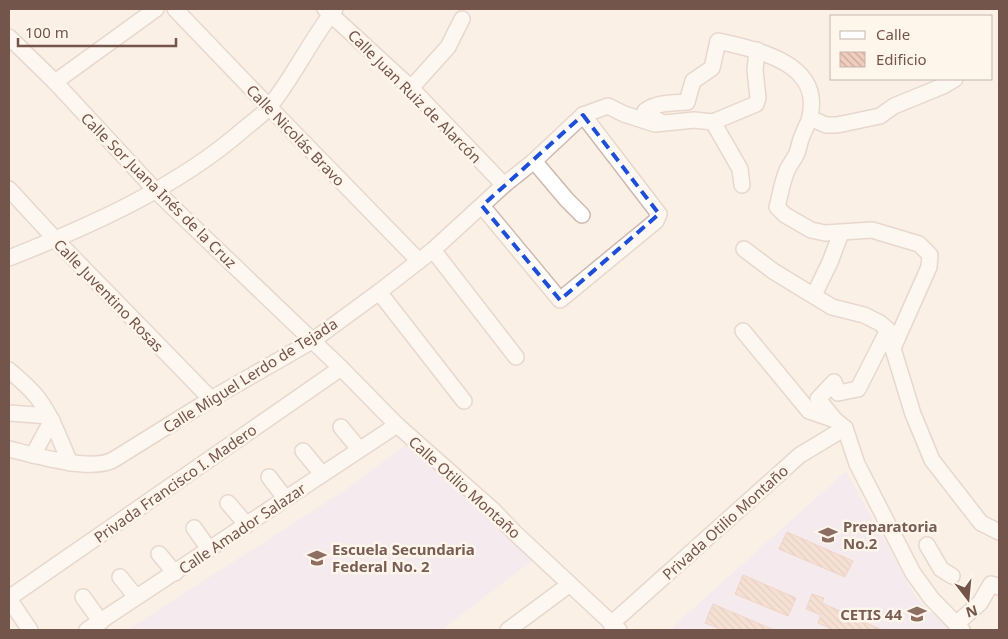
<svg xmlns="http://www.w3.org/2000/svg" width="1008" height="639" font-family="'Noto Sans',sans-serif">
<defs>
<pattern id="building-back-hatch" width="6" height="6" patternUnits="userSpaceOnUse" patternTransform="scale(1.25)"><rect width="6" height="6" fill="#f0cdbd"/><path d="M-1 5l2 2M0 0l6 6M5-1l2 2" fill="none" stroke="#c7a99c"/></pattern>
</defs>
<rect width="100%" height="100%" fill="#fbf0e5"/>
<!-- education -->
<g fill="#ede2f8">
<polygon points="411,441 537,557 445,627 447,630 127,630 347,489"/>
<polygon points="846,471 917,599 950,630 669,630"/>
</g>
<!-- building -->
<g fill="url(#building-back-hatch)" stroke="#e2b29e">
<polygon points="787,532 853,561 845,577 779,549"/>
<polygon points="743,575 796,598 788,616 735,594"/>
<polygon points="812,594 824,598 822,603 882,630 834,630 818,623 821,615 806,609"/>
<polygon points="713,604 774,630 723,630 705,623"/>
</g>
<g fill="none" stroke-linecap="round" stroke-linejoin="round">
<!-- minor casing -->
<g stroke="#cfb9af" stroke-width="18">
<g id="minor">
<polyline points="175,9 269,107 419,261"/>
<polyline points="325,9 411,88 504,185"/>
<polyline points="9,37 55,82 156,191 341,368 397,425 493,510 514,532 619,630"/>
<polyline points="55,82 156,9"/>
<polyline points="411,88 448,47 462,19"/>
<polyline points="810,118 826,125 837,125 880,116 894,106 943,86 955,79"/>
<path d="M 661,122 L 647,114 L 645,111 C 657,102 673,103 687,102 L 693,81 L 712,68 L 718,41 C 758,50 822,63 810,116 C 809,123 805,128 803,134 C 800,140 799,147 797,153 C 794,160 788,166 786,173 C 782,183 780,196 777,207 L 785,215 L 811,230 L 825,233 L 872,230 L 919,244 L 930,255 L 929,267 L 893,348"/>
<polyline points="713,122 740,169 742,185"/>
<polyline points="534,161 567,200 582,215"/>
<polyline points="9,189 56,240 211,399"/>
<polyline points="482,206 560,300 656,221 659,214 583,115"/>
<polyline points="744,249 773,271 832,307 864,315 880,323 888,330"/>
<polyline points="433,250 516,357"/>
<path d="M 9,258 C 90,226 178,187 244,129 C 252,122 263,115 270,106 C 294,76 311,39 335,9"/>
<polyline points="379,292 464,401"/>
<polyline points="814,295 830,262 841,233"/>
<polyline points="888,330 858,389 838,393 834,382 818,399 835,420 845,428 857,464 913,573 931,598 962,630"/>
<polyline points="743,331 809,411 835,420"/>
<polyline points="890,339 913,414 932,460 981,523 999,532"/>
<path d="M 9,370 C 18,378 29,387 37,397 C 52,416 60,440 70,463"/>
<polyline points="9,413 49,416"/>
<polyline points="341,427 359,449"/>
<path d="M 9,449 C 33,455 91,472 113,460 L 211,399 L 312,341 L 379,292 L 433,250 L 504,185 L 534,161 L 583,115 L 608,106 L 624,114 L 655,124 L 694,120 L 713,122 L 756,104 L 758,98 L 755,70 L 757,50"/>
<polyline points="303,451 322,474"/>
<polyline points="33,455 52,420"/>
<polyline points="269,477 285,498"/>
<polyline points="228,503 247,525"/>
<polyline points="194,528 209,549"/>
<polyline points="927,545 941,569 952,576"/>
<polyline points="159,554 175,573"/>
<polyline points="120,577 136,597"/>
<polyline points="83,597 101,622"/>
<polyline points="9,598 341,368"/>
<polyline points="9,599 30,630"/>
<polyline points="611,624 800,455 845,428"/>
<polyline points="956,624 980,603 991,584 999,587"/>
<polyline points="87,630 397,425"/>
<polyline points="508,630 570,584"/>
</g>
</g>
<!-- minor -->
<use href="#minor" stroke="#fff" stroke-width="15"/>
</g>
<!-- marked area -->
<path d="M0 0H1008V639H0ZM 583,115 L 659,214 L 560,300 L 482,206 Z" fill="#fbf0e5" fill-opacity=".55" fill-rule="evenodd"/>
<path fill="none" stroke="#1d4ed8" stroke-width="4" stroke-dasharray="10 6" stroke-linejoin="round" d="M 583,115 L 659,214 L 560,300 L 482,206 Z"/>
<!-- icons -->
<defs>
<g id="school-bare" transform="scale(1.5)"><path d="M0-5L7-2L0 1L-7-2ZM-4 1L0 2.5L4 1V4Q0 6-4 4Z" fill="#8d6e63" stroke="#fef5eb" stroke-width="2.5" paint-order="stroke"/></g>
</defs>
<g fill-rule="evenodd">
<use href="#school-bare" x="828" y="535"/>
<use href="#school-bare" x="317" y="558"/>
<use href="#school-bare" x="917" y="614"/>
</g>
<g text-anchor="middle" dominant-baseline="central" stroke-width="5" stroke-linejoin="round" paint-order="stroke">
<!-- street labels -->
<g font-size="15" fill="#73554b" stroke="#fef5eb">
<text transform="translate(415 96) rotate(45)">Calle Juan Ruiz de Alarcón</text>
<text transform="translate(296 135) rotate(46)">Calle Nicolás Bravo</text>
<text transform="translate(159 190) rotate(45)">Calle Sor Juana Inés de la Cruz</text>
<text transform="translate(109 295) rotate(46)">Calle Juventino Rosas</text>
<text transform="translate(250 375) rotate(-32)">Calle Miguel Lerdo de Tejada</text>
<text transform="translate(175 483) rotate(-35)">Privada Francisco I. Madero</text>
<text transform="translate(465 487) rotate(42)">Calle Otilio Montaño</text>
<text transform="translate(725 522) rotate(-42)">Privada Otilio Montaño</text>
<text transform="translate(242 528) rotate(-34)">Calle Amador Salazar</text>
</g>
<!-- education labels -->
<g font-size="15" font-weight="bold" fill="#785e54" stroke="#fef5eb" text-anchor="start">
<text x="843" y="526">Preparatoria<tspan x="843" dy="17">No.2</tspan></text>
<text x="332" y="549">Escuela Secundaria<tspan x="332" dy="17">Federal No. 2</tspan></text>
<text x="902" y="614" text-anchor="end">CETIS 44</text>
</g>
</g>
<!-- border -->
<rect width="1008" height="639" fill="none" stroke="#73554b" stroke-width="20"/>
<!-- legend -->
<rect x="830" y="15" width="162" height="65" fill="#fef5eb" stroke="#c6b5ab"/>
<rect x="840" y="31" width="25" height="8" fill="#ffffff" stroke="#c6b5ab"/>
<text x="876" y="40" font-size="15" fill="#73554b">Calle</text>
<rect x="840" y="52" width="25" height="15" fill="url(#building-back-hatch)" stroke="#c6b5ab"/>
<text x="876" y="65" font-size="15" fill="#73554b">Edificio</text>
<!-- north arrow -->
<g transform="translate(968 599) rotate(164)" stroke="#fef5eb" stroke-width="4" paint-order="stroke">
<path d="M0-4L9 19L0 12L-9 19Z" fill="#73554b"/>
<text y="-8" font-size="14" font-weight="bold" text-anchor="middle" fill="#73554b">N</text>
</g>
<!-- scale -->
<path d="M18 38v8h158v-8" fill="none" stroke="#73554b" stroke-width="2.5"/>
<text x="25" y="38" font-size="15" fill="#73554b" stroke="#fef5eb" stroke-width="4" paint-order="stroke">100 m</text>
</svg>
